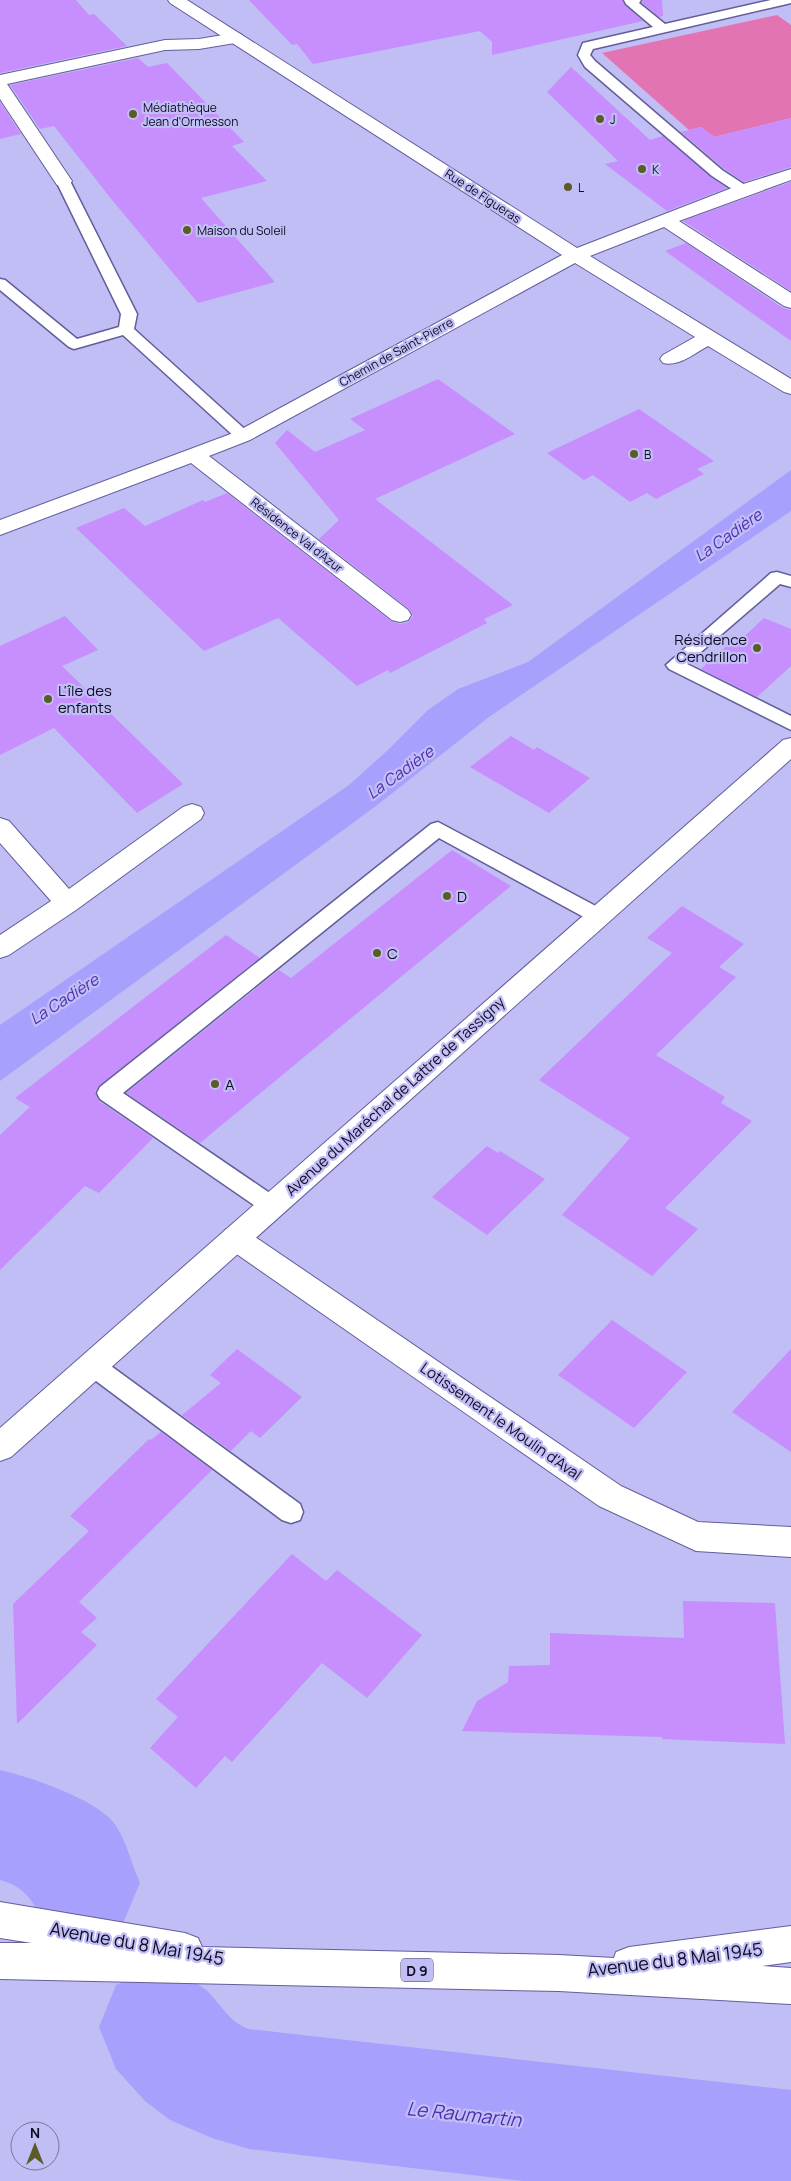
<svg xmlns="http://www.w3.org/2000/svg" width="791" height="2181" font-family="Manrope,sans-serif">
<rect width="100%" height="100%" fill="#c1bef5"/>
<!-- green -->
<polygon fill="#e274b3" points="777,15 791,25 791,118 714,137 701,127 689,130 602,53"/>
<!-- water -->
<polygon fill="#a8a0fd" points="791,470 791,511 489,717 376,806 0,1081 0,1025 349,785 389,749 428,710 458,689 528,662"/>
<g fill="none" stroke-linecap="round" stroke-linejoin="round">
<!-- river -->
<g fill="#a8a0fd" fill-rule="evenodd">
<path d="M 0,1770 C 30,1777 100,1800 116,1826 C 127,1843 132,1865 140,1883 L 123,1923 L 83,1940 L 43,1923 C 34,1901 24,1886 0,1880 Z"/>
<path d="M 158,1968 C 171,1973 186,1977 199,1985 C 218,1996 226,2022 249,2029 L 791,2090 L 791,2181 L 523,2181 L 249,2149 L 212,2138 L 170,2120 L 145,2101 L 116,2069 L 99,2027 L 116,1985 Z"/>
</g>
</g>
<!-- building -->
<g fill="#c78efd">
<polygon points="0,0 76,0 89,15 94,14 127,46 0,73"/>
<polygon points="249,0 622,0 625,5 643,21 492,55 492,42 480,31 313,64 297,44 292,45"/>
<polygon points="643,0 662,0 663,16 659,17 642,3"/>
<polygon points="138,58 148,67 167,63 244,142 232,146 267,181 201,198 275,282 198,303 112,200 54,126 40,129 10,85"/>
<polygon points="571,67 650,140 663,136 711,177 727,188 667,211 605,164 618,161 547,92"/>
<polygon points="0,102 21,134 0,139"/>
<polygon points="791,118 791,167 744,182 723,168 681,132 701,127 714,137"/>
<polygon points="791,182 791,291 683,221"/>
<polygon points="686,243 783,308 791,310 791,341 665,251"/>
<polygon points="438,379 515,434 375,499 513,605 484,619 487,623 390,673 388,670 357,686 278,618 204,651 76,528 124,508 145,526 203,500 205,502 227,493 391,621 400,624 408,622 413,616 409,609 319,539 339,520 275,443 287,430 315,452 365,430 350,419"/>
<polygon points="639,409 714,461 697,469 704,474 656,499 647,493 630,502 593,475 584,480 547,453"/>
<polygon points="65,616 98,650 62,666 183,784 137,813 54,728 0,755 0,646"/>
<polygon points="764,618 791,629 791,666 757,697 701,669 731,642 736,644"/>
<polygon points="511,736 534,750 537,747 590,778 549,813 470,767"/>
<polygon points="452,850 511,886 200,1143 126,1093 279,970 291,978"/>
<polygon points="682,906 744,944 719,967 736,977 656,1055 725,1097 721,1103 752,1121 665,1208 698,1229 652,1276 562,1215 630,1138 539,1080 672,953 647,938"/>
<polygon points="226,935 260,958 99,1086 95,1092 99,1101 153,1138 99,1193 85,1186 0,1270 0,1135 30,1107 15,1098"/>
<polygon points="487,1146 498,1153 500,1151 545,1179 487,1235 432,1197"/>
<polygon points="612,1320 687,1372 634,1428 558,1375"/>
<polygon points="237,1349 302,1397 260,1438 251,1431 231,1451 182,1415 221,1383 210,1375"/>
<polygon points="791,1349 791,1452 732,1412"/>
<polygon points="161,1432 212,1470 79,1602 97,1618 81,1632 97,1645 17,1724 13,1604 89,1531 70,1516 149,1439 151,1440"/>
<polygon points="292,1554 326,1581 337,1570 422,1635 367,1698 322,1663 232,1762 225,1756 196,1788 150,1748 178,1717 156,1699"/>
<polygon points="683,1601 775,1603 785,1744 662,1739 662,1737 462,1731 477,1701 508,1682 509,1666 550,1665 550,1633 684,1638"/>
</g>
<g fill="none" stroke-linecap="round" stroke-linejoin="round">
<!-- service casing -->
<g stroke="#635d9a" stroke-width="3">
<g id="service">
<polygon points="624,0 641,0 639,3 665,24 771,0 791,0 791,3 787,4 593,49 590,55 595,61 722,170 748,187 750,190 748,193 738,193 712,176 585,67 578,55 583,43 653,27 626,4"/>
<polygon points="63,177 70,181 137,314 134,329 249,433 251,436 249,439 237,439 123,335 74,349 69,347 0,290 0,279 5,280 77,339 119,327 121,314 56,181"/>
<polygon points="777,572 791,576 791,587 780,584 687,664 791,716 791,730 669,669 666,665 771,573"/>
<polygon points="438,822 605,911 608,916 605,921 598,923 591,921 439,838 123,1093 280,1200 283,1206 280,1212 272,1215 264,1212 100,1099 97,1093 100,1087 431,824"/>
<polygon points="92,1355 100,1358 300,1504 303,1512 300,1520 291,1523 282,1520 84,1372 80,1365 84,1358"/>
</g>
</g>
<!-- pedestrian casing -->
<g stroke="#635d9a" stroke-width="2">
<polygon id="pedestrian" points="235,33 241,34 243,38 241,42 199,49 165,50 7,84 72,181 69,185 63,186 57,185 0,99 0,75 165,40 199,39"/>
</g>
<!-- minor casing -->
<g stroke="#635d9a" stroke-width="2">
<g id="minor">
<path d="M 168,0 L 187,0 L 577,248 L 737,186 L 791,169 L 791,180 L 679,221 L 791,293 L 791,308 L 784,306 L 664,227 L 590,256 L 791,379 L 791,394 L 784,392 L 708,346 C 695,353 679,367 663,363 L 660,359 L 663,355 L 695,337 L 575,263 L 250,440 L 209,456 L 408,610 L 411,615 L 408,620 L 400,622 L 392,620 L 191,463 L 0,535 L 0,520 L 236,432 L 562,255 L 170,3 Z"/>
<polygon points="192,804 201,807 204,813 201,819 76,910 9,955 0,958 0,935 51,901 0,843 0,818 9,821 69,889 183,807"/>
<polygon points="235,1226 245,1230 621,1486 698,1522 791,1527 791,1557 696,1551 599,1506 225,1246 220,1238 225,1230"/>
</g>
</g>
<!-- secondary casing -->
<g stroke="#635d9a" stroke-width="2">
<polygon id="secondary" points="791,738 791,759 11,1457 0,1461 0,1428 783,740"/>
</g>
<!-- primary casing -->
<g stroke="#635d9a" stroke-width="2">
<polygon id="primary" points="0,1902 185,1933 198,1938 202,1947 559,1955 614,1958 616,1952 629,1947 791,1926 791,1962 762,1966 791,1968 791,2004 559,1991 0,1979 0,1943 32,1943 0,1938"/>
</g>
<!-- service -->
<use href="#service" fill="#fff" fill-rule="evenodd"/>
<!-- pedestrian -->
<use href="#pedestrian" fill="#fff" fill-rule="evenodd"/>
<!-- minor -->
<use href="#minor" fill="#fff" fill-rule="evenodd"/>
<!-- secondary -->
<use href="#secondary" fill="#fff" fill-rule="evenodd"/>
<!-- primary -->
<use href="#primary" fill="#fff" fill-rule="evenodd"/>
</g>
<!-- markers -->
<g fill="#5c5a26" stroke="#c1bef5" stroke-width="2">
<circle cx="133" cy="114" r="5"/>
<circle cx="600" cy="119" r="5"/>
<circle cx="642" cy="169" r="5"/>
<circle cx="568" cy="187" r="5"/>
<circle cx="187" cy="230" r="5"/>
<circle cx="634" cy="454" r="5"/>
<circle cx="757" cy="648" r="5"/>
<circle cx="48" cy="699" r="5"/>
<circle cx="447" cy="896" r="5"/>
<circle cx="377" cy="953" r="5"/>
<circle cx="215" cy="1084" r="5"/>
</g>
<g text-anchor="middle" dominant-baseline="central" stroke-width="4.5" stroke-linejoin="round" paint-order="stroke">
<!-- far-poi labels -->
<g font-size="12" fill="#0e0b22" stroke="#c1bef5" text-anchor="start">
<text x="143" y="107">Médiathèque<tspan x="143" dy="14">Jean d'Ormesson</tspan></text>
<text x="610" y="119">J</text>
<text x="652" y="169">K</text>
<text x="578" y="187">L</text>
<text x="197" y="230">Maison du Soleil</text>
<text x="644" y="454">B</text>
</g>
<!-- far-street labels -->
<g font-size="12" fill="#0e0b22" stroke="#c1bef5">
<text transform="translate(483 196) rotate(33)">Rue de Figueras</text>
<text transform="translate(396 352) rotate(-29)">Chemin de Saint-Pierre</text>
<text transform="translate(297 535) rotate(38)">Résidence Val d'Azur</text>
</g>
<!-- shield labels -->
<rect fill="#c1bef5" stroke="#444161" stroke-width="1" x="401" y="1958.5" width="32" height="23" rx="4"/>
<g font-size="14" font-weight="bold" fill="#0e0b22">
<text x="417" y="1970">D 9</text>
</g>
<!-- poi labels -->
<g font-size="15" fill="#0e0b22" stroke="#c1bef5" text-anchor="start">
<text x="747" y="639" text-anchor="end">Résidence<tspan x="747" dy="17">Cendrillon</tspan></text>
<text x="58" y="690">L'île des<tspan x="58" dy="17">enfants</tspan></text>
<text x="457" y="896">D</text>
<text x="387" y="953">C</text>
<text x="225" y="1084">A</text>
</g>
<!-- street labels -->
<g font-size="15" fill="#0e0b22" stroke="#c1bef5">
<text transform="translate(395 1096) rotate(-42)">Avenue du Maréchal de Lattre de Tassigny</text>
<text transform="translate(501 1421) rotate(35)">Lotissement le Moulin d'Aval</text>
</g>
<!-- water labels -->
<g font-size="16" font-style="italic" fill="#4e2db1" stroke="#c1bef5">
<text transform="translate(728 535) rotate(-35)">La Cadière</text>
<text transform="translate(400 772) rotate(-36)">La Cadière</text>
<text transform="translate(64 999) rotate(-33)">La Cadière</text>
</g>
<!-- near-street labels -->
<g font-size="18" fill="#0e0b22" stroke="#c1bef5">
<text transform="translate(137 1943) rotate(10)">Avenue du 8 Mai 1945</text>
<text transform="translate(675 1959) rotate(-7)">Avenue du 8 Mai 1945</text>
</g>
<!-- near-water labels -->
<g font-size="19" font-style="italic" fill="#4e2db1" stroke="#c1bef5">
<text transform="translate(464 2114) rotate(6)">Le Raumartin</text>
</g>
</g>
<!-- north arrow -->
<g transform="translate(35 2146)"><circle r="24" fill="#c1bef5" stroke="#7976a1"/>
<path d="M0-4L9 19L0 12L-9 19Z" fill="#5c5a26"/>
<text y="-8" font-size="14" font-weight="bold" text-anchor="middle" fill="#0e0b22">N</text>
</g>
</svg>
